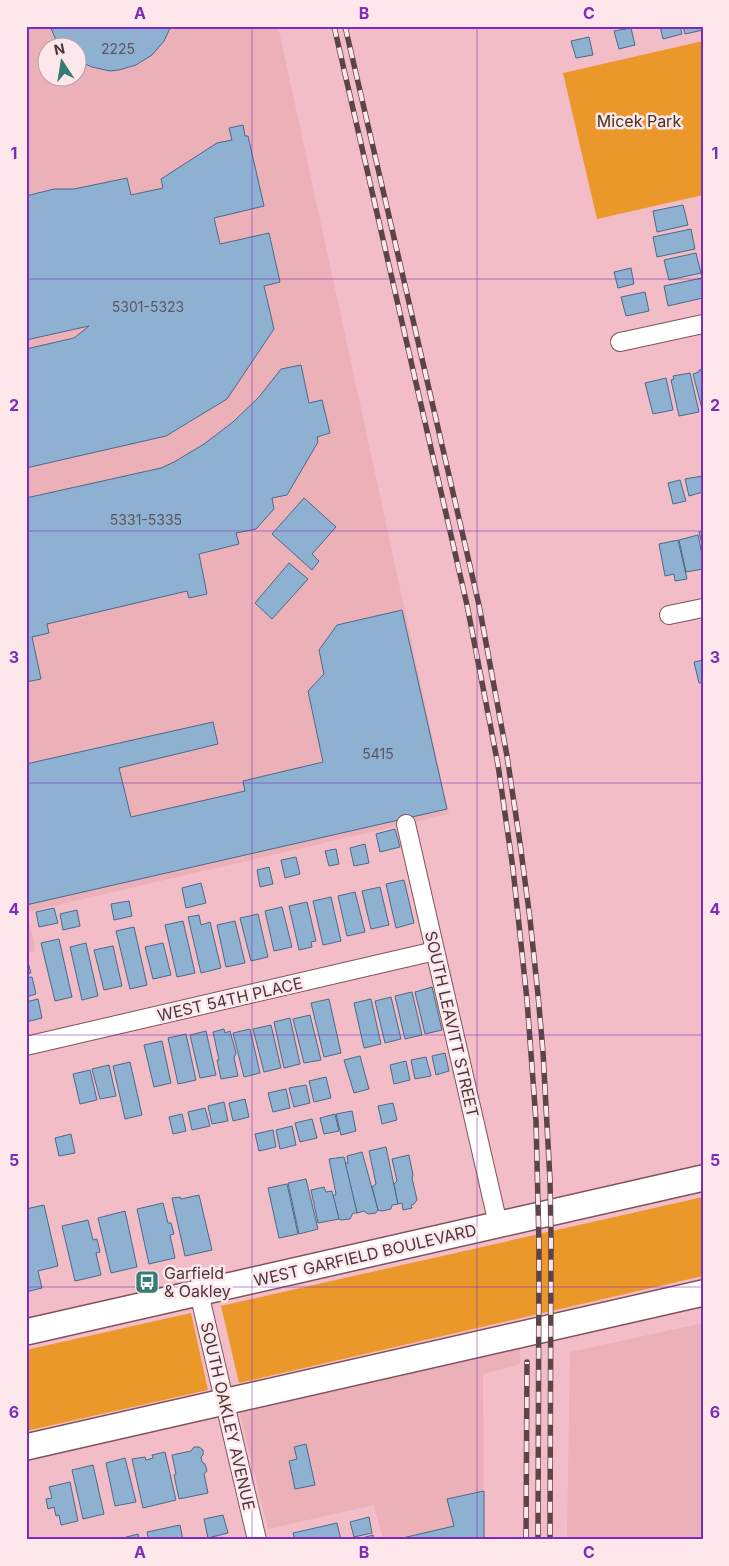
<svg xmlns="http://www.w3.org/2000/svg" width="729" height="1566" font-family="Inter,sans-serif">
<rect width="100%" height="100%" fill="#f2bdc6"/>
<!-- built -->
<g fill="#ecb0b9" fill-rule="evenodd">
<path d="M 26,26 L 278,26 L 449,814 L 27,912 L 36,951 L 26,953 ZM 48,48 L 78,48 L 78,78 L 48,78 Z"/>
<polygon points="703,1323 703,1540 567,1540 570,1352"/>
<polygon points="520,1346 520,1364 483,1374 484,1540 383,1540 374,1505 268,1529 239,1410"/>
</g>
<!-- green -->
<g fill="#eb982a">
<polygon points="703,41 703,195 597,219 563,73"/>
<polygon points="703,1197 703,1276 239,1383 221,1306"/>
<polygon points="191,1313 208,1390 26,1431 26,1350"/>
</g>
<!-- building -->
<g fill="#8eb1d2" stroke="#496a88">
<polygon points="50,26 171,26 164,41 152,55 136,65 119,70 110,71 92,67 78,61 78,48 62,48 56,40"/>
<polygon points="660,26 680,26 682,34 663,39"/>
<polygon points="683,26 703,26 703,30 685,34"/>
<polygon points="631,28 635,45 619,49 614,31"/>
<polygon points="589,37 593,55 576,58 571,41"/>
<polygon points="243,125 245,136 248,136 264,206 214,218 220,244 269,233 280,282 264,286 274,329 227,399 166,436 26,468 26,349 74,338 89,326 26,340 26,196 54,189 74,189 127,178 131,195 163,188 161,179 217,143 232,140 229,128"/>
<polygon points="683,205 688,225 657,232 653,211"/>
<polygon points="691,229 695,249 657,257 653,237"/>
<polygon points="696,253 701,273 669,280 664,260"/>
<polygon points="631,268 634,284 618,288 614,272"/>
<polygon points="702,278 703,298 668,306 664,286"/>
<polygon points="645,292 649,311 626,316 621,297"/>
<polygon points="301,365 309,403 322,400 330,433 317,437 318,442 287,495 272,498 274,509 256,529 236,533 239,544 199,554 207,594 189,598 187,591 47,624 49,633 32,637 41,679 26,682 26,498 161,468 174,462 204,444 233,422 259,397 281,369"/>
<polygon points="703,369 703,413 693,374 699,372 699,370"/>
<polygon points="690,373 699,412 679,416 671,380 674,379 673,376"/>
<polygon points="666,378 673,410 653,414 645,383"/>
<polygon points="702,476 703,492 689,496 685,479"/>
<polygon points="680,480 686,501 673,504 668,483"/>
<polygon points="304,498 336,527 312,554 319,561 312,570 272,534"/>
<polygon points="703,531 703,548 699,532"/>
<polygon points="698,535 703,559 703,569 686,572 679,540"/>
<polygon points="678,540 687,579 675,581 674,574 665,576 659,544"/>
<polygon points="289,563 308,579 272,619 255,603"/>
<polygon points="402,610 447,809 26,905 26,764 213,722 218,744 119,768 131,817 245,791 243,781 323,762 308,691 324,674 319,650 337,625"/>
<polygon points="703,660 703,683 699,683 694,662"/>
<polygon points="395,829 400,847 380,852 376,834"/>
<polygon points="365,844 369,863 354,866 350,848"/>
<polygon points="336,849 339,864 329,866 325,851"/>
<polygon points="296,857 300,874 285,878 281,860"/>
<polygon points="269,867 273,884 260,887 257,870"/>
<polygon points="404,880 414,923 396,928 386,884"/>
<polygon points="201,883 206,903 186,908 182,888"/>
<polygon points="380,887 389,925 371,929 362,891"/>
<polygon points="355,892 365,932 347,936 338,896"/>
<polygon points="331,897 341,941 323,945 313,901"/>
<polygon points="129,901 132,916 114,920 111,904"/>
<polygon points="307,902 316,941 311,942 312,947 299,950 289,906"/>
<polygon points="282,907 292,947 274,951 265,911"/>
<polygon points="54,908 58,923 39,927 36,912"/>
<polygon points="77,910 80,926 63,930 60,914"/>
<polygon points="258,914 268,957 251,961 240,918"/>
<polygon points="199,915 201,925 210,922 221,968 201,973 188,917"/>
<polygon points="183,921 195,973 177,977 165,925"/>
<polygon points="235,921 245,963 226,967 217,925"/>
<polygon points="134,927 147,985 130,989 116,931"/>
<polygon points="59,939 72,997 55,1001 41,943"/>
<polygon points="86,943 98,996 82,1000 70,947"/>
<polygon points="163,943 171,975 153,979 145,947"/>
<polygon points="113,946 122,986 104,990 94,950"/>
<polygon points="26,955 31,973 26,974"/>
<polygon points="32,977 36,994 26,997 26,978"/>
<polygon points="432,987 442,1030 425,1034 415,992"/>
<polygon points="412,992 422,1035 405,1039 395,996"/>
<polygon points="391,997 401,1039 385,1043 375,1001"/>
<polygon points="38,999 42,1018 26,1022 26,1002"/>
<polygon points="329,999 341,1053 324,1057 311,1003"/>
<polygon points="371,999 381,1044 364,1048 354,1003"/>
<polygon points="310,1015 321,1060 304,1063 293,1019"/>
<polygon points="290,1018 300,1064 284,1068 274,1022"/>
<polygon points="271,1025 281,1068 264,1072 253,1029"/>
<polygon points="224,1029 225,1033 230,1031 236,1053 234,1058 238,1076 221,1079 217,1060 219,1060 213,1032"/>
<polygon points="250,1029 260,1073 244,1077 233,1033"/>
<polygon points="206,1031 216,1075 200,1078 190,1035"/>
<polygon points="186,1034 196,1080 178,1084 168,1038"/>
<polygon points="162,1041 171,1083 154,1087 144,1045"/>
<polygon points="445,1053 449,1071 436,1075 432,1056"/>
<polygon points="360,1056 369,1089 354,1093 344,1060"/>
<polygon points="426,1057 431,1076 415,1079 411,1060"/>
<polygon points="406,1061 410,1080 394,1084 390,1065"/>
<polygon points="130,1062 142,1115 125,1119 113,1066"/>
<polygon points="109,1065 116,1096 100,1099 92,1069"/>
<polygon points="90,1070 97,1100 80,1104 73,1074"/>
<polygon points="326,1077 331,1098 314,1102 309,1081"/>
<polygon points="306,1085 310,1103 294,1107 289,1088"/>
<polygon points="286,1089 290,1108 273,1112 268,1093"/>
<polygon points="245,1099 249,1117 233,1121 229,1103"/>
<polygon points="224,1102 228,1121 212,1124 208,1106"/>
<polygon points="393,1103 397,1120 382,1124 378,1106"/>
<polygon points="205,1108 210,1126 192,1130 188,1112"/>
<polygon points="352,1111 356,1131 341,1135 336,1114"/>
<polygon points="182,1114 186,1131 173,1134 169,1117"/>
<polygon points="335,1114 339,1131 324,1134 320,1118"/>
<polygon points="312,1119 317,1138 300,1142 295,1123"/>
<polygon points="292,1126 296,1145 280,1149 276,1130"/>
<polygon points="273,1130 276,1147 259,1151 255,1134"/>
<polygon points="71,1134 75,1153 59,1156 55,1138"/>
<polygon points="386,1147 398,1204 392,1205 391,1209 382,1211 378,1210 372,1187 376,1184 369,1151"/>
<polygon points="362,1152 378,1210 376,1213 368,1214 364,1211 357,1213 345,1163 348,1163 347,1156"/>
<polygon points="409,1155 413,1175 412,1178 417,1200 414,1204 411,1205 412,1208 403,1210 402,1203 398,1204 394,1184 397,1181 392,1159"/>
<polygon points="344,1157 357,1213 353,1213 350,1219 341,1220 339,1219 333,1196 336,1194 329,1159"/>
<polygon points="306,1179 318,1229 299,1234 288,1183"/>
<polygon points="287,1184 298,1234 279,1238 268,1188"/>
<polygon points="324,1187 326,1192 332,1191 339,1219 318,1223 311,1190"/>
<polygon points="199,1195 212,1250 185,1256 172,1198 180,1197 181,1199"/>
<polygon points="163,1203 168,1223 171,1223 174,1234 170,1235 175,1258 149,1264 137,1209"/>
<polygon points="44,1205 58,1266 38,1271 42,1288 26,1292 26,1209"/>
<polygon points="125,1211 137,1267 111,1273 98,1218"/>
<polygon points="88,1220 93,1240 97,1239 100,1252 96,1253 101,1275 75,1281 62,1226"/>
<polygon points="306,1444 315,1485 295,1489 289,1461 297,1459 294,1447"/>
<polygon points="194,1447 199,1447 203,1450 203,1455 201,1457 202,1462 205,1464 207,1471 204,1474 208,1493 179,1499 174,1475 176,1474 172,1455 191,1451"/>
<polygon points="165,1452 176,1500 143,1508 132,1459 145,1457 146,1460 153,1458 152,1455"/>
<polygon points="125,1458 136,1502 115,1506 106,1463"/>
<polygon points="93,1465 104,1514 83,1519 72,1470"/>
<polygon points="70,1482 78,1521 61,1525 59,1515 56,1516 54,1507 48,1509 46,1499 52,1498 49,1487"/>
<polygon points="484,1491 484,1540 394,1540 454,1526 447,1499"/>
<polygon points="223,1515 228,1533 208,1538 204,1519"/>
<polygon points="369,1517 372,1533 354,1537 350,1522"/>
<polygon points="337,1523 341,1540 295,1540 293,1533"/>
<polygon points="180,1525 183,1540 149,1540 147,1532"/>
<polygon points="138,1534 139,1540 120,1540 119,1539"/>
<polygon points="373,1535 374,1540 355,1540"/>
</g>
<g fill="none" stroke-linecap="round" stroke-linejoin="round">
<!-- street casing -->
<g stroke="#80525b" stroke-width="20">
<g id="street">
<polyline points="620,342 703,324"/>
<polyline points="669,615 703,608"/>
<polyline points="406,824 498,1224"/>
<polyline points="26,1046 435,951"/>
<polyline points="199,1293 257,1540"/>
</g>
</g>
<!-- secondary casing -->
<g stroke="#80525b" stroke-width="28">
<g id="secondary">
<polyline points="26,1332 703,1178"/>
<polyline points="26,1447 703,1293"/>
</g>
</g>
<!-- street -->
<use href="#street" stroke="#fff" stroke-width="18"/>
<!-- secondary -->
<use href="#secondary" stroke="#fff" stroke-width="25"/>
<!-- rail casing -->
<g stroke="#5d4448" stroke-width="5.5">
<g id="rail">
<polyline points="334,26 467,605 498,765 513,869 527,1000 536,1121 539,1245 538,1540"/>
<polyline points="345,26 479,605 507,756 520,843 530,919 538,995 543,1052 550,1180 551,1237 550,1540"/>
<polyline points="526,1540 527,1362"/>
</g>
</g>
<!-- rail -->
<use href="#rail" stroke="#fee7eb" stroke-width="4" stroke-dasharray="11" stroke-linecap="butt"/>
</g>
<!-- grid -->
<path fill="none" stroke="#7b2cbf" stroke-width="1" stroke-opacity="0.55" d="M 252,26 L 252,1540M 477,26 L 477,1540M 26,279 L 703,279M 26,531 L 703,531M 26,783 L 703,783M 26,1035 L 703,1035M 26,1287 L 703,1287"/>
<!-- icons -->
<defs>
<g id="bus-square" transform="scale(1.25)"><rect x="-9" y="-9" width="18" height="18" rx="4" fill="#347c75" stroke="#fee7eb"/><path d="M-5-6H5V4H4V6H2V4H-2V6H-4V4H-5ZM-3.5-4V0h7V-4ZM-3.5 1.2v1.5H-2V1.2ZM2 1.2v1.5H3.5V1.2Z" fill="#fff"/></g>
</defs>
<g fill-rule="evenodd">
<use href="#bus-square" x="147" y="1282"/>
</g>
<g text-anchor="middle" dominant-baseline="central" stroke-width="5" stroke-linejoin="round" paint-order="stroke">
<!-- number labels -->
<g font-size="14" fill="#5c555f">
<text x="118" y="48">2225</text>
<text x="148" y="306">5301-5323</text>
<text x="146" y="519">5331-5335</text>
<text x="378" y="753">5415</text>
</g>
<!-- park labels -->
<g font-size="16" fill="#41311f" stroke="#fee7eb">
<text x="639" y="121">Micek Park</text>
</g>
<!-- street labels -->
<g font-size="16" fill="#4b3639" stroke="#fee7eb">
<text transform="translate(230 999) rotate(-13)">WEST 54TH PLACE</text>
<text transform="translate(452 1024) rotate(77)">SOUTH LEAVITT STREET</text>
<text transform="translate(365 1255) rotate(-13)">WEST GARFIELD BOULEVARD</text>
<text transform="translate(228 1416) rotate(77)">SOUTH OAKLEY AVENUE</text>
</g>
<!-- poi labels -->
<g font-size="16" fill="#4b3639" stroke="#fee7eb" text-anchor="start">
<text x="164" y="1273">Garfield<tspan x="164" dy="18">&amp; Oakley</tspan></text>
</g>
</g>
<!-- border -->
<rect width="729" height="1566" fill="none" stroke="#fee7eb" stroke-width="55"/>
<!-- north arrow -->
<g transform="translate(62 62) rotate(348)"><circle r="24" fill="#fee7eb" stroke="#b6a0a4"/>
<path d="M0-4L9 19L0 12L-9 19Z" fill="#347c75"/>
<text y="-8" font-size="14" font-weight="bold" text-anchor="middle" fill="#4b3639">N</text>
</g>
<rect x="28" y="28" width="674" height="1510" fill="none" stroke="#7b2cbf" stroke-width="2"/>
<g font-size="16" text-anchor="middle" font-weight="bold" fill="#7b2cbf">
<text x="140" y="19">A</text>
<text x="364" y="19">B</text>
<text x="589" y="19">C</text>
<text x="14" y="159">1</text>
<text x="715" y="159">1</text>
<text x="14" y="411">2</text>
<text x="715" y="411">2</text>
<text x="14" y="663">3</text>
<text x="715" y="663">3</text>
<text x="14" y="915">4</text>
<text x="715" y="915">4</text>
<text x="14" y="1166">5</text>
<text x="715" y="1166">5</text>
<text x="14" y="1418">6</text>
<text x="715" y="1418">6</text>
<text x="140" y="1558">A</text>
<text x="364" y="1558">B</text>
<text x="589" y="1558">C</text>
</g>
</svg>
